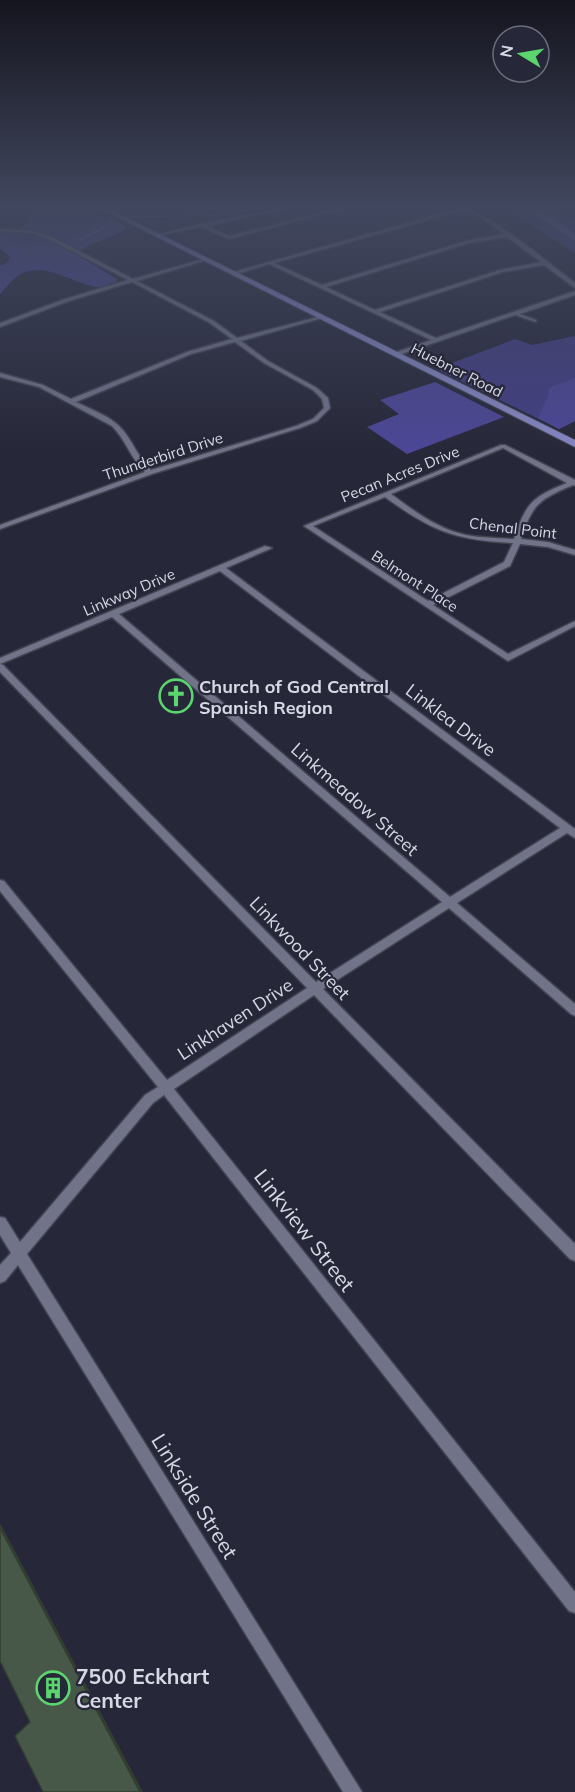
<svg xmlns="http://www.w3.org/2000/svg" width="575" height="1792" font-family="Mulish,sans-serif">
<rect width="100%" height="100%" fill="#262738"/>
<!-- green -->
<g fill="#423e85">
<polygon points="71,208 84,208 105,218 60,241 25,246 16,246 0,233 17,232 39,209 55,212"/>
<polygon points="504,208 552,208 575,222 575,253"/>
<polygon points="575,336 575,421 559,429 436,369 515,339 532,345"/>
</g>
<!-- forest -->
<g fill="#4c4798">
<path d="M 110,217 L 128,227 C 113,240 91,241 76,254 L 117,279 L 116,283 C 111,284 106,287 102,287 C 81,289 45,258 19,275 C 11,280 6,288 0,294 L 0,266 L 7,263 L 10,257 L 0,248 L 0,233 L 16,246 L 60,241 Z"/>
<polygon points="575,378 575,421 559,429 538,418 548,396 549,388"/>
<polygon points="435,382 504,417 407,454 367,427 399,414 380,400"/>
</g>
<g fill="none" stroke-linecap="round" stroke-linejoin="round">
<!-- stream -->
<g stroke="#6c69be" stroke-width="1.5">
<polyline points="127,217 217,215 258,208"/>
<polyline points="80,240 116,220"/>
</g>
<!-- river -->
<polygon fill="#6c69be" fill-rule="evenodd" points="526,208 537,208 575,234 575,241"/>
<!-- minor casing -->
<g stroke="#434352" stroke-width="3">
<g id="minor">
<polygon points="282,208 290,208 207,226 229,236 339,208 346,208 229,239 201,227 157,236 155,235 200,224"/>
<path d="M 460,208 C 485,208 552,266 575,283 L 575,288 L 544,265 L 503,272 L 380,312 L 436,338 L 575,291 L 575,295 L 520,314 L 536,320 L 536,322 L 515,315 L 396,356 L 393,354 L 394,353 L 431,340 L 269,264 L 233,275 L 230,273 ZM 465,210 L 482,218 L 504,234 L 466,241 L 322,285 L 274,263 ZM 507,237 L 541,262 L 500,270 L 375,310 L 326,287 L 469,243 Z"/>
<path d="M 0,229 L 33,231 L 50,236 L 133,279 L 207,258 L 207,260 L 137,281 L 214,321 L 237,338 L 322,316 L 322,318 L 241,341 L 268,361 L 317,388 L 328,398 L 330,408 L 317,421 L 300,428 L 152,474 L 0,529 L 0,525 L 145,472 C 131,459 126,440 112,426 L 39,387 L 0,377 L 0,373 L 43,385 L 71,399 L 187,352 L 232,339 L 210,323 L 132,282 L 69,301 L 0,327 L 0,323 L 65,299 L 128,280 L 46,238 L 32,233 L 0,231 ZM 235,342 L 264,363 L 313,390 L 322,399 L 324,408 L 313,419 L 296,426 L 151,470 C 138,458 133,441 121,428 C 110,416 90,409 76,402 L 191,354 Z"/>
<path d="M 501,445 L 505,445 L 575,480 L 575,486 L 573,485 C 538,500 533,504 521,539 L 548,542 L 575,550 L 575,555 L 548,547 L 520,544 L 510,566 L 433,605 L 508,654 L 575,621 L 575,626 L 508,661 L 304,526 ZM 503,448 L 567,483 C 532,497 526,503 514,539 C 498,538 482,538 466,535 C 438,529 414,511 391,494 ZM 385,497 C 432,531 454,540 513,543 L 504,562 L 428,601 L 313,526 Z"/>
<path d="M 265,546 L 272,548 L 226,568 L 575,829 L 575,838 L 567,833 L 457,903 L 575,1004 L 575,1016 L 571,1014 L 449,908 L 323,989 L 575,1244 L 575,1261 L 570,1259 L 314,995 L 174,1089 L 575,1592 L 575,1613 L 569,1611 L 164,1095 L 153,1103 L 27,1254 L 362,1792 L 343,1792 L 18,1265 L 5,1281 L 0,1283 L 0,1265 L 11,1253 L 0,1235 L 0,1217 L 5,1218 L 20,1242 L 145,1095 L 158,1087 L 0,891 L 0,880 L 4,881 L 167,1080 L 307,988 L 0,672 L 0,664 L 3,665 L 316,982 L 442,902 L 112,617 L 0,664 L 0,658 ZM 220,571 L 560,828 L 450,897 L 119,614 Z"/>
</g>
</g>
<!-- primary casing -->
<g stroke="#434352" stroke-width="2">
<polygon id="primary" points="99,208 107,208 575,440 575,447"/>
</g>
<!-- minor -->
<use href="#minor" fill="#717388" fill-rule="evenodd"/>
<!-- primary -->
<use href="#primary" fill="#8889c6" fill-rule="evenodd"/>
</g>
<!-- shaded-wall -->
<polygon fill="#323e32" points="0,1523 143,1792 140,1792 0,1528"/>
<!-- building -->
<polygon fill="#475848" stroke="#323e32" stroke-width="1.5" points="0,1528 140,1792 43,1792 15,1736 30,1722 0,1661"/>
<!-- sky -->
<linearGradient id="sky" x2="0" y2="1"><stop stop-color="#15151f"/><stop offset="0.45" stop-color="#41475e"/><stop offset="1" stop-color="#41475e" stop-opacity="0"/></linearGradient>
<rect width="575" height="459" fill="url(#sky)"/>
<!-- icons -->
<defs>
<g id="church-ring" transform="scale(1.725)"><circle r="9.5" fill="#262738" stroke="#5bd56e" stroke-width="1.5"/><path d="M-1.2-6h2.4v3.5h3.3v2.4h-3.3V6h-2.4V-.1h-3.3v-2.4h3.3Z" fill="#5bd56e"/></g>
<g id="building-ring" transform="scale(1.725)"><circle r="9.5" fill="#262738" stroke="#5bd56e" stroke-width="1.5"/><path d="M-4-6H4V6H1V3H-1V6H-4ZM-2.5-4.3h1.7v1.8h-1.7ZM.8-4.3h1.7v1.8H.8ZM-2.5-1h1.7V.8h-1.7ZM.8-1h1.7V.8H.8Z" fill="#5bd56e"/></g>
</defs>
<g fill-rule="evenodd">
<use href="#church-ring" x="176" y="696"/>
<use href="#building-ring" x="53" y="1688"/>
</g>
<g text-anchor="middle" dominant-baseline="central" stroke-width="4.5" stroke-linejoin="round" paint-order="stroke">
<!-- far-street labels -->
<g font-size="15" fill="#d7d8e4" stroke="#262738">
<text transform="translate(457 370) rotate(27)">Huebner Road</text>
<text transform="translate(163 456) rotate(-18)">Thunderbird Drive</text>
<text transform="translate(400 474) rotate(-22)">Pecan Acres Drive</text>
<text transform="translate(513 528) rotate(7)">Chenal Point</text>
<text transform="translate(415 581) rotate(33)">Belmont Place</text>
<text transform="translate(129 592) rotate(-23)">Linkway Drive</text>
</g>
<!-- poi labels -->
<g font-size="18" font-weight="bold" fill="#d7d8e4" stroke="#262738" text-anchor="start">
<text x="199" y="686">Church of God Central<tspan x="199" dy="21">Spanish Region</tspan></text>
</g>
<!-- street labels -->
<g font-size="18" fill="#d7d8e4" stroke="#262738">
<text transform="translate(451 720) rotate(37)">Linklea Drive</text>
<text transform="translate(355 799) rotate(41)">Linkmeadow Street</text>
<text transform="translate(300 948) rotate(46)">Linkwood Street</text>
<text transform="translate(235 1019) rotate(-33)">Linkhaven Drive</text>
</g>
<!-- near-street labels -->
<g font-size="21" fill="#d7d8e4" stroke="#262738">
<text transform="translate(305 1230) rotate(52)">Linkview Street</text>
<text transform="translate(195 1496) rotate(58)">Linkside Street</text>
</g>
<!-- near-poi labels -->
<g font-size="21" font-weight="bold" fill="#d7d8e4" stroke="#262738" text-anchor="start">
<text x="76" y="1676">7500 Eckhart<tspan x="76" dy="24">Center</tspan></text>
</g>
</g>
<!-- north arrow -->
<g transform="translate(521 54) rotate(281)"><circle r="28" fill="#262738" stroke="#6d6e7d" stroke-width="1.5"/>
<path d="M0-4.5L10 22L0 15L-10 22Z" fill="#5bd56e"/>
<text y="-9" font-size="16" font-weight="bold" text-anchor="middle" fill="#d7d8e4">N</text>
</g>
</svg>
